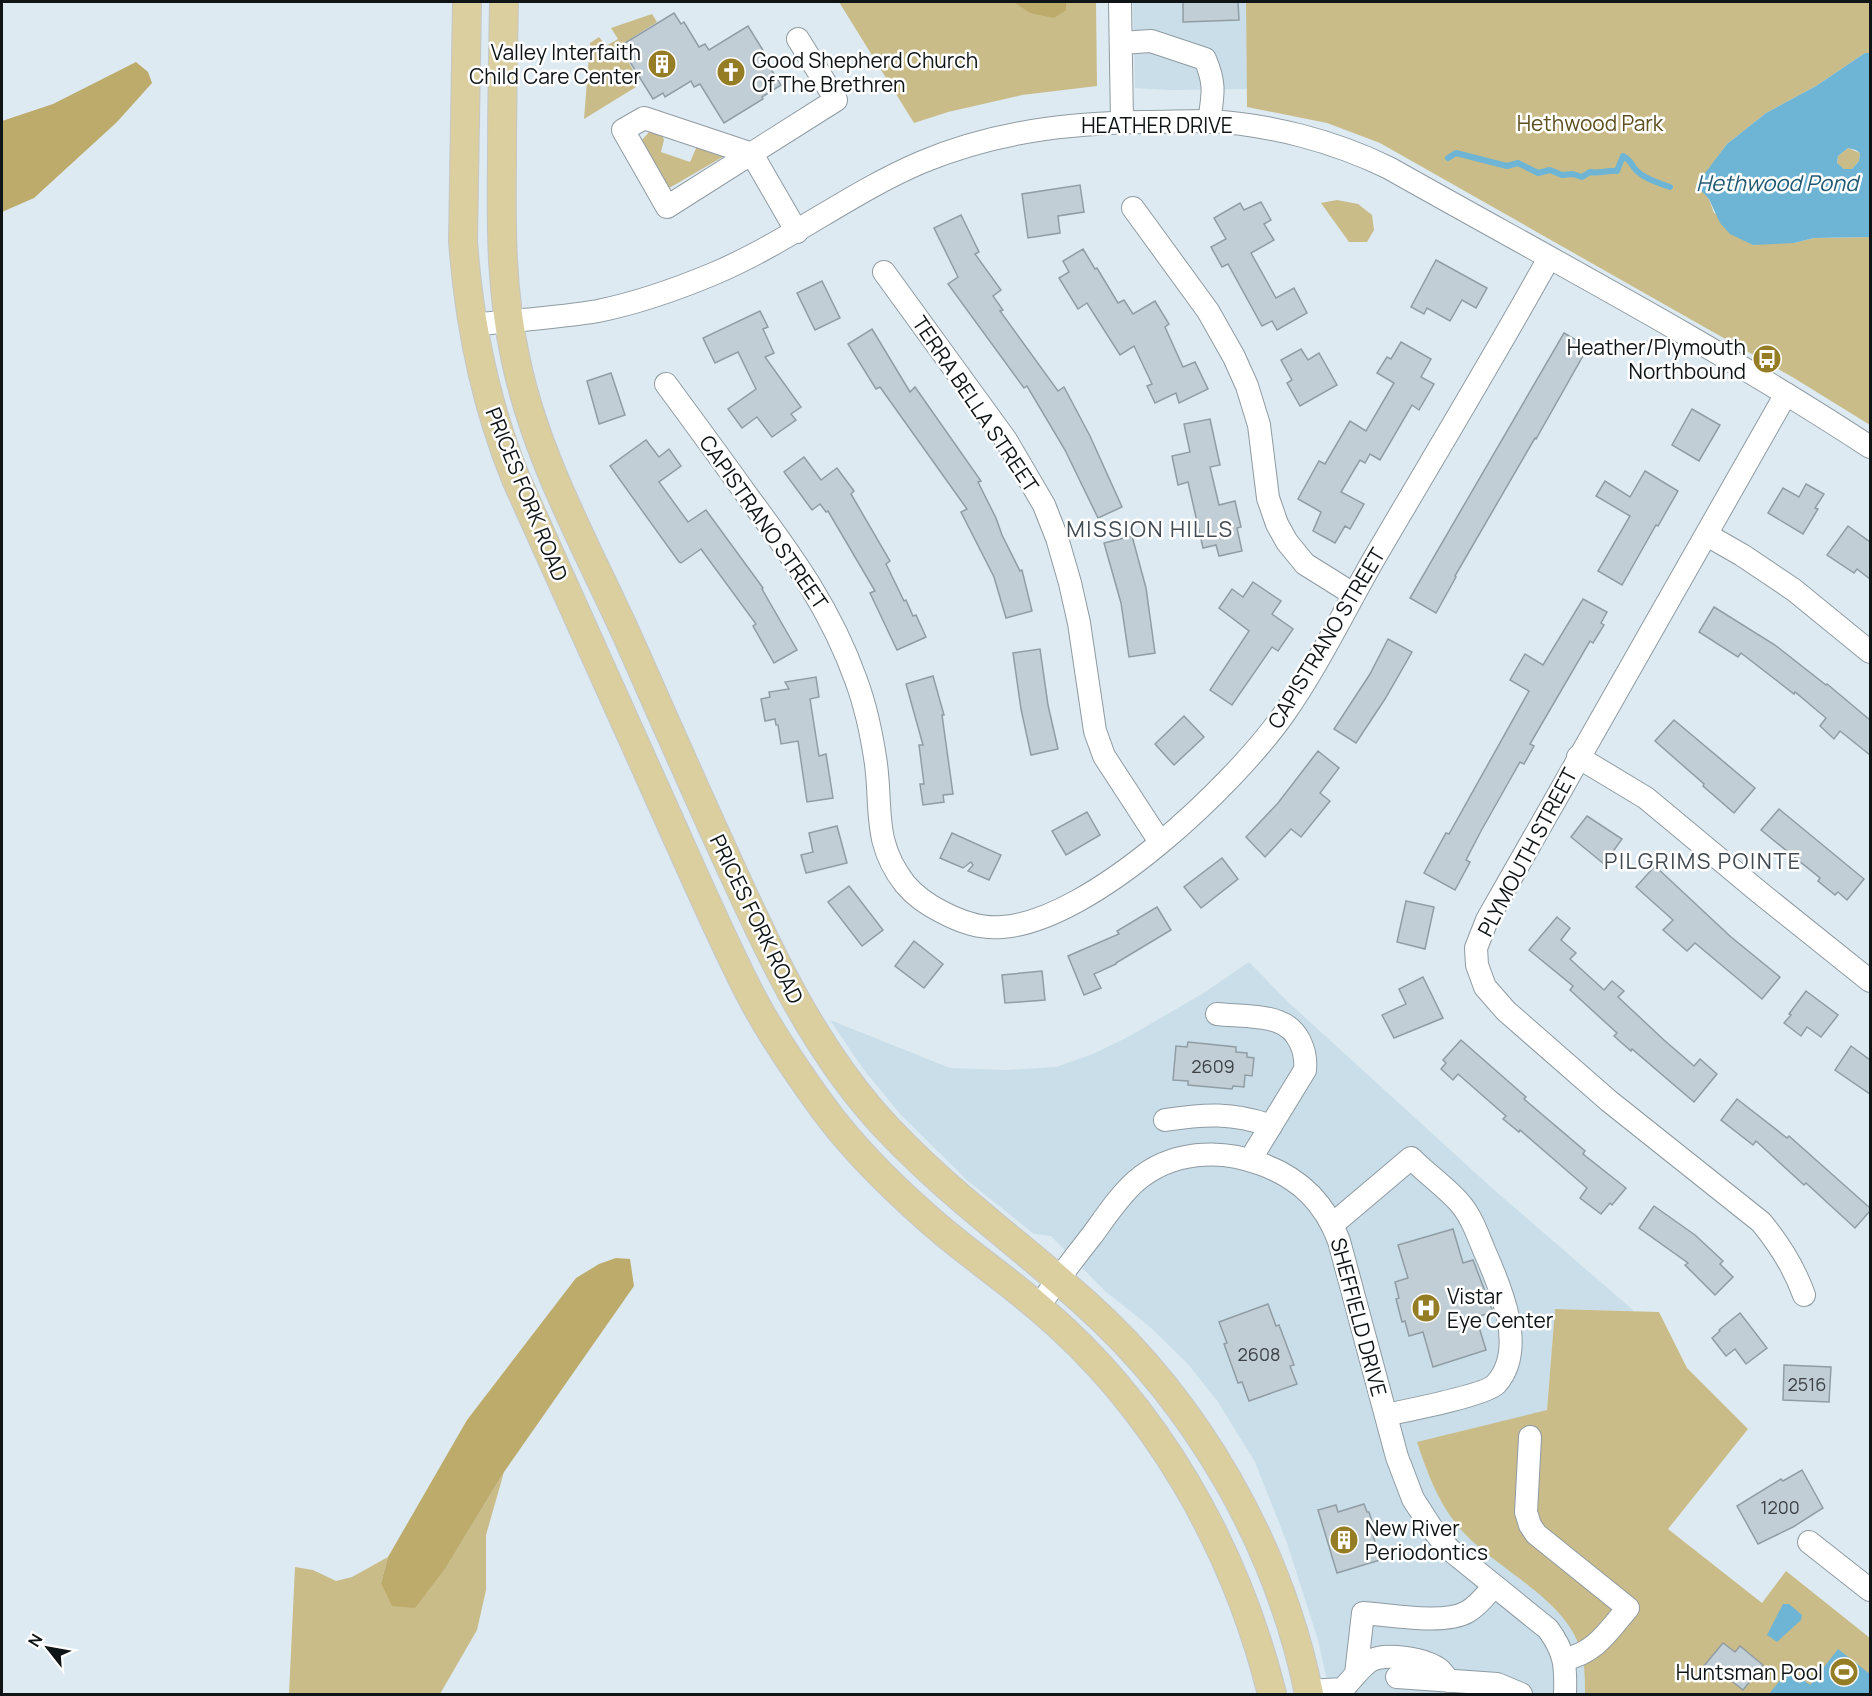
<svg xmlns="http://www.w3.org/2000/svg" width="1872" height="1696" font-family="Manrope,sans-serif">
<rect width="100%" height="100%" fill="#ddeaf1"/>
<!-- built -->
<g fill="#c9dee9">
<polygon points="1133,2 1246,2 1247,89 1169,90 1135,88"/>
<polygon points="1249,962 1288,1002 1493,1189 1634,1311 1555,1309 1547,1410 1548,1602 1568,1622 1579,1643 1585,1666 1585,1694 1330,1694 1318,1640 1287,1543 1255,1462 1218,1402 1188,1364 1149,1326 1105,1291 1051,1236 1034,1234 968,1181 901,1115 864,1070 830,1020 950,1068 1007,1070 1056,1067 1093,1054 1128,1037 1202,994"/>
</g>
<!-- green -->
<g fill="#cabc89">
<polygon points="839,2 1096,2 1097,86 1022,95 948,112 914,123"/>
<polygon points="1246,2 1870,2 1870,53 1865,53 1816,86 1766,113 1727,144 1697,185 1709,199 1714,213 1794,243 1814,238 1870,237 1870,425 1794,378 1380,143 1327,123 1247,107"/>
<polygon points="652,14 657,22 619,46 633,70 628,74 636,87 584,119 590,43 599,37 606,46 618,39 611,28"/>
<polygon points="650,131 662,135 664,140 661,152 690,162 697,146 726,155 671,187 668,187 642,140"/>
<polygon points="1848,148 1860,153 1859,161 1852,169 1844,169 1837,164 1838,156"/>
<polygon points="1337,200 1358,204 1372,215 1374,230 1367,242 1349,242 1321,203"/>
<path d="M 1555,1309 L 1659,1312 L 1687,1368 L 1748,1429 L 1668,1529 L 1762,1603 L 1786,1571 L 1870,1638 L 1870,1694 L 1585,1694 C 1585,1677 1585,1661 1579,1645 C 1562,1598 1499,1570 1465,1534 C 1440,1508 1428,1475 1417,1442 L 1547,1410 Z"/>
<polygon points="504,1472 486,1535 486,1590 477,1630 440,1694 289,1694 295,1567 313,1570 336,1581 352,1577 388,1557 381,1583 447,1566"/>
</g>
<!-- forest -->
<g fill="#bdab6c">
<polygon points="1014,2 1066,2 1066,10 1054,18 1030,13"/>
<polygon points="136,62 148,72 152,83 117,122 34,198 2,212 2,121 53,104"/>
<polygon points="616,1258 630,1259 634,1286 504,1472 447,1566 415,1608 392,1606 381,1583 388,1557 467,1420 576,1278 599,1264"/>
</g>
<!-- water -->
<g fill="#6eb4d5" fill-rule="evenodd">
<path d="M 1865,53 L 1870,53 L 1870,237 L 1814,238 L 1794,243 L 1753,245 L 1730,234 L 1720,223 L 1709,199 L 1696,185 L 1727,144 L 1766,113 L 1816,86 ZM 1848,148 L 1856,150 L 1860,153 L 1859,161 L 1852,169 L 1844,169 L 1837,163 L 1838,156 Z"/>
<polygon points="1783,1604 1789,1604 1802,1615 1801,1620 1777,1642 1767,1635"/>
<polygon points="1838,1649 1870,1674 1870,1694 1769,1694 1789,1669 1810,1685"/>
</g>
<g fill="none" stroke-linecap="round" stroke-linejoin="round">
<!-- stream -->
<path stroke="#6eb4d5" stroke-width="6" d="M 1448,158 L 1456,153 L 1507,166 L 1518,163 L 1538,173 L 1550,170 L 1562,175 L 1573,174 L 1582,177 L 1590,172 C 1598,174 1608,170 1617,171 L 1623,156 C 1631,160 1631,165 1637,171 C 1645,179 1659,183 1670,187"/>
</g>
<!-- building -->
<g fill="#c2ced5" stroke="#919da4" stroke-width="1.5">
<polygon points="1183,2 1238,2 1239,20 1183,22"/>
<polygon points="674,13 681,24 684,22 699,47 705,44 709,50 748,26 772,65 769,66 781,85 762,97 763,99 724,123 700,84 694,87 691,81 665,97 663,93 653,99 620,46"/>
<polygon points="1080,185 1084,212 1058,216 1060,233 1028,238 1022,194"/>
<polygon points="1261,202 1271,220 1264,224 1274,240 1251,253 1276,298 1294,288 1307,313 1277,330 1272,321 1262,326 1228,264 1222,267 1211,247 1226,239 1214,218 1240,203 1244,210"/>
<polygon points="961,215 979,252 975,254 1001,290 993,296 1003,310 1000,311 1058,391 1064,387 1090,436 1122,507 1098,518 1065,450 1027,386 1024,388 948,284 958,277 934,228"/>
<polygon points="1083,249 1095,269 1097,268 1118,303 1124,300 1133,314 1155,301 1169,324 1165,327 1183,367 1195,362 1208,389 1179,403 1176,393 1155,403 1147,386 1152,384 1134,346 1120,355 1087,303 1078,309 1059,278 1069,272 1063,261"/>
<polygon points="1436,260 1487,288 1476,308 1462,300 1450,321 1427,308 1424,314 1411,307"/>
<polygon points="822,281 840,318 815,330 797,293"/>
<polygon points="760,311 768,327 763,329 774,353 765,357 801,407 791,414 796,420 772,437 757,417 742,428 728,409 756,389 738,352 715,363 703,338"/>
<polygon points="872,329 910,392 915,387 981,481 978,482 996,518 1002,535 1020,571 1022,570 1032,611 1006,618 994,577 961,512 967,509 880,387 876,389 848,344"/>
<polygon points="1564,333 1588,347 1536,439 1535,438 1455,576 1456,577 1436,613 1410,598"/>
<polygon points="1401,342 1431,359 1421,377 1434,384 1419,410 1412,405 1380,460 1370,454 1365,463 1360,460 1341,492 1364,504 1350,529 1345,526 1335,543 1313,531 1321,512 1298,499 1319,461 1325,464 1350,421 1366,431 1394,383 1377,373 1387,357 1391,359"/>
<polygon points="1301,349 1308,360 1319,353 1337,385 1300,406 1287,383 1292,380 1281,360"/>
<polygon points="611,373 625,415 599,424 587,381"/>
<polygon points="1692,409 1720,425 1699,461 1672,445"/>
<polygon points="1210,419 1220,465 1210,467 1219,505 1235,501 1241,527 1237,528 1242,551 1219,556 1216,545 1203,548 1188,482 1178,485 1172,456 1190,452 1184,424"/>
<polygon points="646,440 659,457 669,449 681,466 659,482 688,522 706,510 763,588 762,589 797,650 774,663 753,626 756,624 701,549 681,563 679,562 610,466"/>
<polygon points="804,457 821,480 837,468 854,491 851,494 890,561 886,564 904,601 906,600 913,616 916,615 926,637 897,650 870,593 875,591 828,511 826,512 820,504 812,510 784,472"/>
<polygon points="1645,471 1678,491 1658,526 1656,525 1622,585 1598,571 1630,516 1596,496 1605,481 1630,497"/>
<polygon points="1806,484 1824,494 1815,508 1818,509 1803,534 1768,513 1783,488 1799,497"/>
<polygon points="1848,526 1870,542 1870,579 1857,569 1854,573 1827,555"/>
<polygon points="1132,536 1146,588 1155,653 1129,657 1121,603 1104,543"/>
<polygon points="1253,582 1281,601 1272,614 1293,629 1278,651 1272,647 1232,705 1210,690 1249,631 1219,608 1232,589 1243,597"/>
<polygon points="1583,599 1607,612 1601,623 1604,625 1593,643 1590,641 1530,744 1534,746 1524,764 1520,762 1481,831 1466,860 1470,862 1455,890 1424,873 1446,833 1449,834 1529,691 1510,680 1525,654 1543,665"/>
<polygon points="1714,607 1775,645 1826,685 1827,684 1870,720 1870,755 1840,731 1834,739 1820,726 1826,718 1795,692 1794,694 1741,653 1738,657 1699,632"/>
<polygon points="1388,639 1412,652 1385,699 1356,743 1334,729 1370,674"/>
<polygon points="1040,649 1048,705 1058,749 1031,755 1021,709 1013,653"/>
<polygon points="933,676 944,715 942,715 953,794 943,795 944,802 923,805 920,784 924,784 919,745 923,745 906,684"/>
<polygon points="816,677 819,697 810,699 819,756 826,754 833,798 807,802 798,741 781,744 778,725 776,725 775,719 765,721 761,699 770,697 769,692 789,689 785,682"/>
<polygon points="1184,716 1204,737 1174,765 1155,744"/>
<polygon points="1674,720 1755,788 1734,813 1703,786 1704,784 1655,741"/>
<polygon points="1318,751 1339,768 1320,793 1330,801 1301,837 1291,829 1265,857 1246,837 1278,803"/>
<polygon points="1779,809 1864,879 1847,900 1838,892 1835,895 1818,881 1820,878 1761,830"/>
<polygon points="1087,812 1100,835 1066,855 1052,831"/>
<polygon points="1587,816 1622,839 1604,864 1571,837"/>
<polygon points="837,826 847,863 806,873 801,855 813,852 809,833"/>
<polygon points="952,833 1001,855 989,880 968,871 973,865 971,862 963,868 940,858"/>
<polygon points="1222,858 1238,879 1201,908 1184,887"/>
<polygon points="1655,866 1731,937 1780,977 1762,999 1695,943 1687,951 1663,930 1673,920 1636,887"/>
<polygon points="849,886 883,930 862,946 828,902"/>
<polygon points="1406,901 1434,907 1425,949 1397,942"/>
<polygon points="1157,907 1171,930 1116,963 1116,964 1094,974 1101,988 1084,995 1068,956 1119,934 1117,931"/>
<polygon points="1557,917 1570,928 1561,940 1576,953 1570,959 1604,990 1612,981 1624,991 1618,997 1664,1040 1694,1066 1700,1059 1717,1074 1694,1102 1632,1049 1631,1051 1614,1036 1617,1033 1570,990 1573,986 1529,950"/>
<polygon points="914,941 943,964 924,988 895,966"/>
<polygon points="1042,971 1045,1000 1005,1003 1002,975"/>
<polygon points="1423,977 1443,1018 1394,1038 1382,1015 1406,1004 1399,989"/>
<polygon points="1806,991 1838,1015 1821,1037 1807,1027 1801,1036 1784,1023 1791,1015 1789,1014"/>
<polygon points="1461,1040 1526,1097 1524,1099 1585,1151 1583,1154 1626,1188 1612,1205 1610,1203 1601,1214 1580,1198 1587,1188 1520,1130 1519,1132 1503,1119 1506,1116 1458,1074 1453,1080 1441,1069 1446,1063 1443,1060"/>
<polygon points="1188,1042 1236,1047 1236,1052 1247,1053 1247,1057 1254,1058 1252,1076 1245,1075 1244,1087 1233,1086 1232,1089 1188,1085 1188,1081 1173,1080 1176,1046 1187,1047"/>
<polygon points="1851,1046 1870,1060 1870,1094 1835,1070"/>
<polygon points="1737,1099 1787,1138 1789,1136 1870,1208 1870,1211 1855,1228 1806,1183 1804,1185 1756,1141 1753,1145 1721,1120"/>
<polygon points="1654,1206 1695,1235 1723,1261 1720,1264 1733,1277 1715,1295 1685,1265 1688,1263 1639,1228"/>
<polygon points="1453,1229 1463,1263 1473,1260 1493,1312 1476,1317 1486,1350 1433,1367 1423,1332 1409,1336 1405,1321 1402,1322 1396,1299 1399,1298 1395,1282 1408,1278 1398,1245"/>
<polygon points="1268,1304 1276,1326 1279,1325 1294,1365 1290,1366 1297,1384 1249,1401 1242,1382 1238,1383 1224,1344 1227,1343 1219,1322"/>
<polygon points="1740,1313 1767,1348 1746,1364 1735,1349 1726,1356 1712,1338 1720,1331 1719,1330"/>
<polygon points="1784,1365 1831,1367 1829,1402 1783,1400"/>
<polygon points="1802,1470 1823,1508 1793,1527 1758,1544 1737,1506 1781,1479 1783,1481"/>
<polygon points="1364,1504 1367,1512 1369,1512 1376,1534 1373,1535 1380,1560 1337,1573 1318,1510 1336,1505 1338,1512"/>
<polygon points="1723,1643 1735,1652 1740,1646 1763,1665 1743,1690 1723,1674 1718,1680 1703,1667"/>
</g>
<g fill="none" stroke-linecap="round" stroke-linejoin="round">
<!-- minor casing -->
<g stroke="#8f9ba2" stroke-width="24">
<g id="minor">
<polyline points="1120,2 1122,122"/>
<path d="M 1121,43 L 1151,41 L 1205,59 C 1216,85 1213,94 1209,122"/>
<polyline points="1133,208 1208,311 1234,357 1247,386 1259,425 1268,498 1277,524 1287,542 1305,564 1353,594"/>
<polyline points="797,232 752,154 644,118 623,130 667,207 836,100 798,39"/>
<polyline points="884,272 1006,440 1044,505 1057,538 1070,583 1079,623 1095,731 1104,756 1160,842"/>
<path d="M 473,325 C 515,320 557,318 598,311 C 637,303 677,289 713,274 C 787,243 849,193 922,162 C 994,132 1067,123 1145,122 C 1165,122 1186,121 1207,121 C 1269,124 1334,141 1389,168 C 1550,259 1716,346 1870,447"/>
<path d="M 666,384 C 694,422 722,460 749,498 C 793,557 831,610 856,680 C 866,707 872,736 876,764 C 882,811 873,843 905,884 C 915,896 928,905 942,912 C 961,922 980,929 1002,927 C 1092,921 1234,785 1284,714 C 1319,664 1345,609 1375,557 C 1433,458 1493,359 1549,258"/>
<path d="M 1786,394 L 1487,920 L 1476,948 L 1477,965 L 1485,987 L 1506,1011 L 1609,1101 L 1761,1222 C 1780,1245 1794,1267 1804,1295"/>
<polyline points="1707,535 1742,555 1794,590 1870,652"/>
<polyline points="1578,757 1646,798 1759,892 1870,981"/>
<path d="M 1217,1014 C 1235,1016 1263,1015 1279,1022 C 1298,1029 1307,1051 1305,1070 L 1250,1160"/>
<path d="M 1165,1120 C 1204,1114 1233,1112 1271,1126"/>
<path d="M 1333,1224 L 1411,1158 C 1426,1173 1444,1186 1458,1201 C 1471,1215 1477,1233 1484,1250 C 1500,1286 1528,1349 1496,1384 C 1486,1395 1405,1411 1386,1415"/>
<path d="M 1038,1307 C 1056,1282 1074,1258 1093,1234 C 1106,1216 1120,1195 1136,1181 C 1171,1151 1220,1148 1261,1164 C 1300,1178 1325,1203 1339,1241 L 1397,1457 L 1413,1499 L 1433,1530 L 1449,1549 L 1548,1629 C 1565,1652 1566,1666 1565,1694"/>
<path d="M 1530,1437 L 1526,1512 L 1530,1525 L 1536,1534 L 1628,1608 C 1609,1630 1595,1654 1564,1659"/>
<polyline points="1809,1542 1870,1590"/>
<path d="M 1356,1674 C 1360,1670 1365,1664 1370,1661 C 1385,1652 1426,1659 1440,1670 C 1443,1673 1446,1677 1449,1681"/>
<polyline points="1397,1677 1497,1684 1521,1694"/>
<path d="M 1308,1691 L 1343,1689 L 1356,1674 L 1363,1613 C 1391,1615 1444,1625 1467,1612 C 1478,1606 1486,1595 1494,1586"/>
</g>
</g>
<!-- major casing -->
<g stroke="#c5c7c7" stroke-width="30">
<g id="major">
<path d="M 467,2 L 463,241 C 469,323 485,403 516,479 C 565,588 614,697 663,806 C 691,868 718,931 749,992 C 770,1033 797,1072 824,1109 C 852,1147 888,1183 924,1215 C 960,1248 1001,1275 1038,1307 C 1156,1406 1235,1546 1272,1694"/>
<path d="M 504,2 C 503,53 502,105 502,157 C 501,227 501,293 516,361 C 537,460 588,549 629,640 C 665,721 700,801 737,881 C 775,964 814,1045 875,1115 C 938,1186 1015,1240 1085,1303 C 1198,1404 1279,1546 1309,1694"/>
</g>
</g>
<!-- minor -->
<use href="#minor" stroke="#fff" stroke-width="22"/>
<!-- major -->
<use href="#major" stroke="#dbce9f" stroke-width="28"/>
</g>
<!-- icons -->
<defs>
<g id="building-disc" transform="scale(1.5)"><circle r="9.5" fill="#957d25" stroke="#fff"/><path d="M-4-6H4V6H1V3H-1V6H-4ZM-2.5-4.3h1.7v1.8h-1.7ZM.8-4.3h1.7v1.8H.8ZM-2.5-1h1.7V.8h-1.7ZM.8-1h1.7V.8H.8Z" fill="#fff"/></g>
<g id="church-disc" transform="scale(1.5)"><circle r="9.5" fill="#957d25" stroke="#fff"/><path d="M-1.2-6h2.4v3.5h3.3v2.4h-3.3V6h-2.4V-.1h-3.3v-2.4h3.3Z" fill="#fff"/></g>
<g id="bus-disc" transform="scale(1.5)"><circle r="9.5" fill="#957d25" stroke="#fff"/><path d="M-5-6H5V4H4V6H2V4H-2V6H-4V4H-5ZM-3.5-4V0h7V-4ZM-3.5 1.2v1.5H-2V1.2ZM2 1.2v1.5H3.5V1.2Z" fill="#fff"/></g>
<g id="hospital-disc" transform="scale(1.5)"><circle r="9.5" fill="#957d25" stroke="#fff"/><path d="M-5-5h3v3.5h4V-5h3V5h-3V1.5h-4V5h-3Z" fill="#fff"/></g>
<g id="stadium-disc" transform="scale(1.5)"><circle r="9.5" fill="#957d25" stroke="#fff"/><path d="M0-5a6.5 5 0 1 0 0 10a6.5 5 0 1 0 0-10ZM-3.5-1.8h7v3.6h-7Z" fill="#fff"/></g>
</defs>
<g fill-rule="evenodd">
<use href="#building-disc" x="662" y="64"/>
<use href="#church-disc" x="731" y="72"/>
<use href="#bus-disc" x="1767" y="359"/>
<use href="#hospital-disc" x="1426" y="1308"/>
<use href="#building-disc" x="1344" y="1540"/>
<use href="#stadium-disc" x="1844" y="1672"/>
</g>
<g text-anchor="middle" dominant-baseline="central" stroke-width="5" stroke-linejoin="round" paint-order="stroke">
<!-- number labels -->
<g font-size="18" fill="#3c4246">
<text x="1213" y="1066">2609</text>
<text x="1259" y="1354">2608</text>
<text x="1807" y="1384">2516</text>
<text x="1780" y="1507">1200</text>
</g>
<!-- poi labels -->
<g font-size="21" fill="#0f1416" stroke="#fff" text-anchor="end">
<text x="641" y="52">Valley Interfaith<tspan x="641" dy="24">Child Care Center</tspan></text>
<text x="752" y="60" text-anchor="start">Good Shepherd Church<tspan x="752" dy="24">Of The Brethren</tspan></text>
<text x="1746" y="347">Heather/Plymouth<tspan x="1746" dy="24">Northbound</tspan></text>
<text x="1447" y="1296" text-anchor="start">Vistar<tspan x="1447" dy="24">Eye Center</tspan></text>
<text x="1365" y="1528" text-anchor="start">New River<tspan x="1365" dy="24">Periodontics</tspan></text>
<text x="1823" y="1672">Huntsman Pool</text>
</g>
<!-- park labels -->
<g font-size="21" fill="#5d4f1f" stroke="#fff">
<text x="1590" y="123">Hethwood Park</text>
</g>
<!-- street labels -->
<g font-size="21" fill="#0f1416" stroke="#fff">
<text x="1157" y="125">HEATHER DRIVE</text>
<text transform="translate(976 404) rotate(56)">TERRA BELLA STREET</text>
<text transform="translate(527 494) rotate(68)">PRICES FORK ROAD</text>
<text transform="translate(764 522) rotate(55)">CAPISTRANO STREET</text>
<text transform="translate(1326 638) rotate(-59)">CAPISTRANO STREET</text>
<text transform="translate(1527 852) rotate(-62)">PLYMOUTH STREET</text>
<text transform="translate(757 919) rotate(64)">PRICES FORK ROAD</text>
<text transform="translate(1359 1317) rotate(75)">SHEFFIELD DRIVE</text>
</g>
<!-- water labels -->
<g font-size="22" font-style="italic" fill="#225971" stroke="#fff">
<text x="1777" y="183">Hethwood Pond</text>
</g>
<!-- neighbourhood labels -->
<g font-size="22" letter-spacing="1.5" fill="#414b51" stroke="#fff">
<text x="1150" y="529">MISSION HILLS</text>
<text x="1703" y="861">PILGRIMS POINTE</text>
</g>
</g>
<!-- border -->
<rect width="1872" height="1696" fill="none" stroke="#0f1416" stroke-width="6"/>
<!-- north arrow -->
<g transform="translate(48 1648) rotate(301)" stroke="#ffffff" stroke-width="4.5" paint-order="stroke">
<path d="M0-4.5L10 22L0 15L-10 22Z" fill="#0f1416"/>
<text y="-9" font-size="16" font-weight="bold" text-anchor="middle" fill="#0f1416">N</text>
</g>
</svg>
